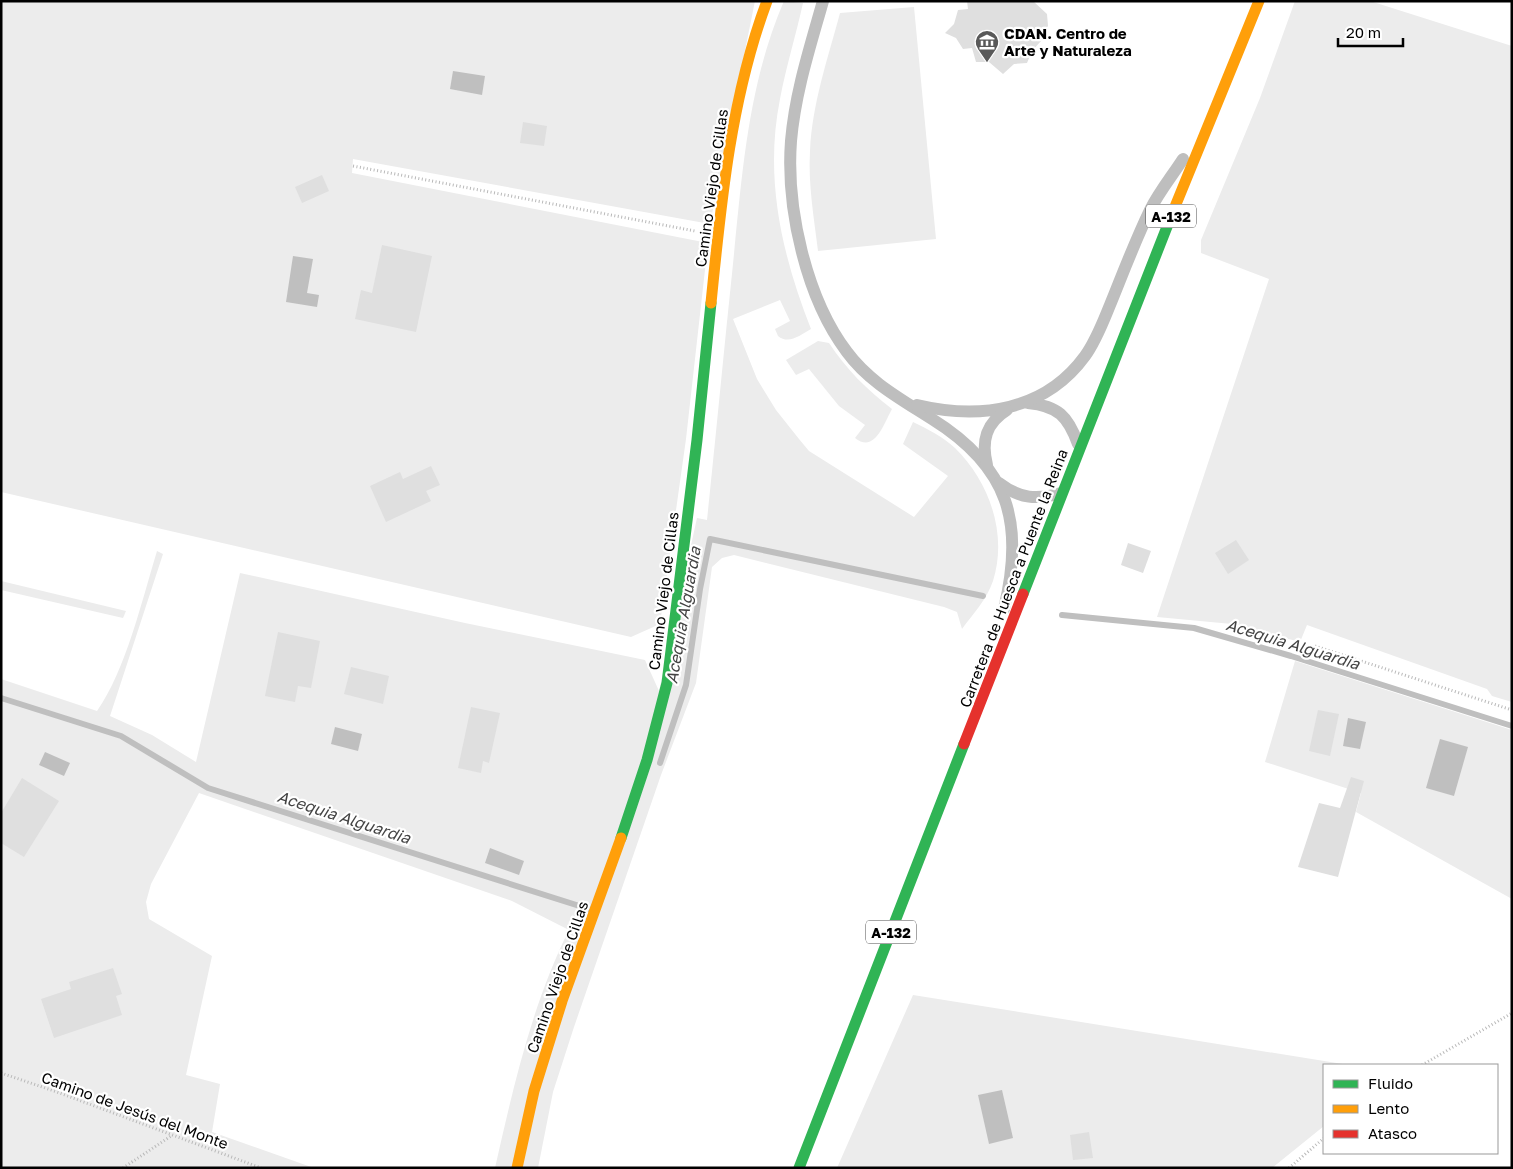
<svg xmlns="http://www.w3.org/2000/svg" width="1513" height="1169" font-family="'Golos Text',sans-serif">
<rect width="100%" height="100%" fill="#fff"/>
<!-- green -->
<g fill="#ececec">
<polygon points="1,1 755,1 710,224 353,159 352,173 708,243 686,439 660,624 631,637 1,492"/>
<path d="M 784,1 L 803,3 C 796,35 786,67 780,99 C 764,179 782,255 811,329 C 800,335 789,345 778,336 L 775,329 L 790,321 L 780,300 L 733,319 L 757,379 L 776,410 L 799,439 L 809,451 L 914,517 L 948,476 L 903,444 L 913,422 C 928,429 943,437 955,448 C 989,481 1008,534 993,581 C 987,599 973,614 962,629 L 957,612 L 944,607 L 734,555 L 722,558 L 712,567 L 696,683 L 661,775 L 574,1027 L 553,1092 L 538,1168 L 495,1168 C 513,1088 532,1004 569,930 L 512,901 L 199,793 L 151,884 L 146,902 L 149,919 L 212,956 L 186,1075 L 220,1084 L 212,1132 L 314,1168 L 1,1168 L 1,679 L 97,711 C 126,670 142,600 157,551 L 163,554 L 110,716 L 152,735 L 196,762 L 240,573 L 465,623 L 645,660 L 659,691 L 697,518 L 707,520 C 716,434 724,349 733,264 C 742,175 748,84 784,1 Z"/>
<polygon points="1295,1 1370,1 1512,46 1512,702 1492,696 1487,689 1307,625 1300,642 1232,624 1157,617 1269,279 1201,253 1201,240 1260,98"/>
<path d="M 914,7 L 936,239 L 818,251 C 814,218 808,184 810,151 C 812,104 828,58 840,13 Z"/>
<path d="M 818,341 L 829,343 C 846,369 867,390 892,409 C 884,423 875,454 855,438 L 865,425 L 839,406 L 809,369 L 796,375 L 786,360 Z"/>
<polygon points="1,581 126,611 123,618 1,590"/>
<polygon points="1295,661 1512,730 1512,899 1356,812 1361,793 1265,762"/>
<polygon points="913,995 1349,1065 1324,1065 1324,1126 1272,1168 837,1168"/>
</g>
<!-- water -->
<g fill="#bfbfbf">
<polygon points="453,71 485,76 482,95 450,89"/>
<polygon points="293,256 313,259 307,293 319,295 317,307 286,302"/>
<polygon points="1348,718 1366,722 1360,749 1343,746"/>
<polygon points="335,727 362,734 358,751 331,744"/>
<polygon points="1440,739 1468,747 1454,796 1426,788"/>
<polygon points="45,752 70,763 64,776 39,765"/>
<polygon points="490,848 524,861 519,875 485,863"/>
<polygon points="1002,1090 1013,1138 989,1144 978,1095"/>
</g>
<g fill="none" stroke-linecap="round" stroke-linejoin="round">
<!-- stream -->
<g stroke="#bfbfbf" stroke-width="6">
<polyline points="1062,615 1194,628 1291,656 1512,726"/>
<polyline points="1,698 121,736 208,788 589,909"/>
<polyline points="660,763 686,685 700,589 710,539 983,596"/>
</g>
</g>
<!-- building -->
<g fill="#dfdfdf">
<polygon points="967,1 1033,1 1047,14 1048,26 1043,32 1041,41 1032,51 1027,63 1014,64 1003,74 989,62 976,62 972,48 963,49 956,38 945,33 954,24 958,10 968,9"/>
<polygon points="523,122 547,126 544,146 520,143"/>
<polygon points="322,175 329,191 302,203 295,187"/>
<polygon points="382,245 432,256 416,332 355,319 361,290 372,293"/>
<polygon points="431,466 440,485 426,491 431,501 386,522 370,486 400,472 403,479"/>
<polygon points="1236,540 1249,560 1228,574 1215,553"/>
<polygon points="1128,543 1151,551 1143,573 1121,565"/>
<polygon points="278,632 320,641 311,688 298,686 295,702 265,696"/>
<polygon points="351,667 389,676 383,704 344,694"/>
<polygon points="471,707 500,713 489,763 483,761 481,773 458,768"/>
<polygon points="1318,710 1339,714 1330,756 1309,751"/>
<polygon points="1351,777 1364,781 1338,877 1298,867 1319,803 1340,808"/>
<polygon points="22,778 59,801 24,857 1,843 1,813"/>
<polygon points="113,968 122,994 116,996 122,1015 54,1038 41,999 71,989 69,982"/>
<polygon points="1089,1132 1093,1158 1073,1160 1070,1135"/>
</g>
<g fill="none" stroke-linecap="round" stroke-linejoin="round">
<!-- path -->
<g stroke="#b9b9b9" stroke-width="3" stroke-dasharray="1 2.5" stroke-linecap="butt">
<polyline points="353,166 695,231"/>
<polyline points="1315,646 1512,710"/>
<polyline points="1422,1065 1512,1013"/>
<polyline points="1,1073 57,1092 261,1168"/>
<polyline points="123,1168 171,1136"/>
<polyline points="1289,1168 1324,1138"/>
</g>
<!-- lane -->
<g stroke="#bebebe" stroke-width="12">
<path d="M 823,1 C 810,47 795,93 791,141 C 786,208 806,298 847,352 C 869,382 901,399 932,419 C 1009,467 1025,523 1004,609"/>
<path d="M 1028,403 C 1058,406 1068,416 1078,444"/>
<path d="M 917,405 C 980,420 1045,411 1085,356 C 1096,341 1103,322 1110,305 C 1123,273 1135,241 1150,210 C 1159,192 1172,176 1183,159"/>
<path d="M 987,465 C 981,441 986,423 1007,410"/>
<path d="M 999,483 C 1020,499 1037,500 1061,493"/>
</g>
<!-- fast -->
<g stroke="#30b455" stroke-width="11">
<polyline points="1023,594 1172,214"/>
<polyline points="621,838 647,760 667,683 697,440 711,303"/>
<polyline points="799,1168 964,744"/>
</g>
<!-- slow -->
<g stroke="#ff9f0a" stroke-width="11">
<polyline points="1172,214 1259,1"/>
<path d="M 711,303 C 721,202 731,97 767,1"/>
<polyline points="517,1168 534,1091 562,1001 621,838"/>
</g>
<!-- jam -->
<polyline stroke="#e5322d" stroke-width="11" points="964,744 1023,594"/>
</g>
<!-- icons -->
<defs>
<g id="museum-pin" transform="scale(1.25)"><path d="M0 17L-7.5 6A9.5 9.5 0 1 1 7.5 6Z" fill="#595959" stroke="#fff"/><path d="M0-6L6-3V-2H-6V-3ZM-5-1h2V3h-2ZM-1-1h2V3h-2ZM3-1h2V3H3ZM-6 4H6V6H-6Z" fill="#fff"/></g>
</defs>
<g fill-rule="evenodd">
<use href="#museum-pin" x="987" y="42"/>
</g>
<g text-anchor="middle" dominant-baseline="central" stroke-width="4.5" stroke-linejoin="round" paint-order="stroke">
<!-- shield labels -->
<g fill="#fff" stroke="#4c4c4c" stroke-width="1">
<rect x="1146" y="204.5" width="50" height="23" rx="4"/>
<rect x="866" y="920.5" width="50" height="23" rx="4"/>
</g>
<g font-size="14" font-weight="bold" fill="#000">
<text x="1171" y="216">A-132</text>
<text x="891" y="932">A-132</text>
</g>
<!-- poi labels -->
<g font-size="15" font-weight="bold" fill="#000" stroke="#fff" text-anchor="start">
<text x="1004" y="33">CDAN. Centro de<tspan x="1004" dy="17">Arte y Naturaleza</tspan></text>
</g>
<!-- street labels -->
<g font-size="15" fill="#000" stroke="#fff">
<text transform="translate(711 188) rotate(-82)">Camino Viejo de Cillas</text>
<text transform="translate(1013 578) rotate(-69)">Carretera de Huesca a Puente la Reina</text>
<text transform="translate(663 591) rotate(-83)">Camino Viejo de Cillas</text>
<text transform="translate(557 977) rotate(-71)">Camino Viejo de Cillas</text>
<text transform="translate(135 1110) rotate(20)">Camino de Jesús del Monte</text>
</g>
<!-- water labels -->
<g font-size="16" font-style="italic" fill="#444" stroke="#fff">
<text transform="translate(683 615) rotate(-80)">Acequia Alguardia</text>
<text transform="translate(1293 644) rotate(17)">Acequia Alguardia</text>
<text transform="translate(344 817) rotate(18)">Acequia Alguardia</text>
</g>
</g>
<!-- border -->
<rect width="1513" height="1169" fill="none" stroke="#000000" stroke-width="5"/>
<!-- legend -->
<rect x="1323" y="1064" width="175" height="90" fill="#ffffff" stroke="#999999"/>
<rect x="1333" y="1080" width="25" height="8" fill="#30b455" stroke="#999999"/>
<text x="1368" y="1089" font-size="15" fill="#000000">Fluido</text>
<rect x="1333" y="1105" width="25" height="8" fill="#ff9f0a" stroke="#999999"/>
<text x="1368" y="1114" font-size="15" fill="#000000">Lento</text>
<rect x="1333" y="1130" width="25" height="8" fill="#e5322d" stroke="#999999"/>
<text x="1368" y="1139" font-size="15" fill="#000000">Atasco</text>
<!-- scale -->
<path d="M1338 38v8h65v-8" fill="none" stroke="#000000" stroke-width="2.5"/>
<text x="1346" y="38" font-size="15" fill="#000000" stroke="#ffffff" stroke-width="4" paint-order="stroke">20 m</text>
</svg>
